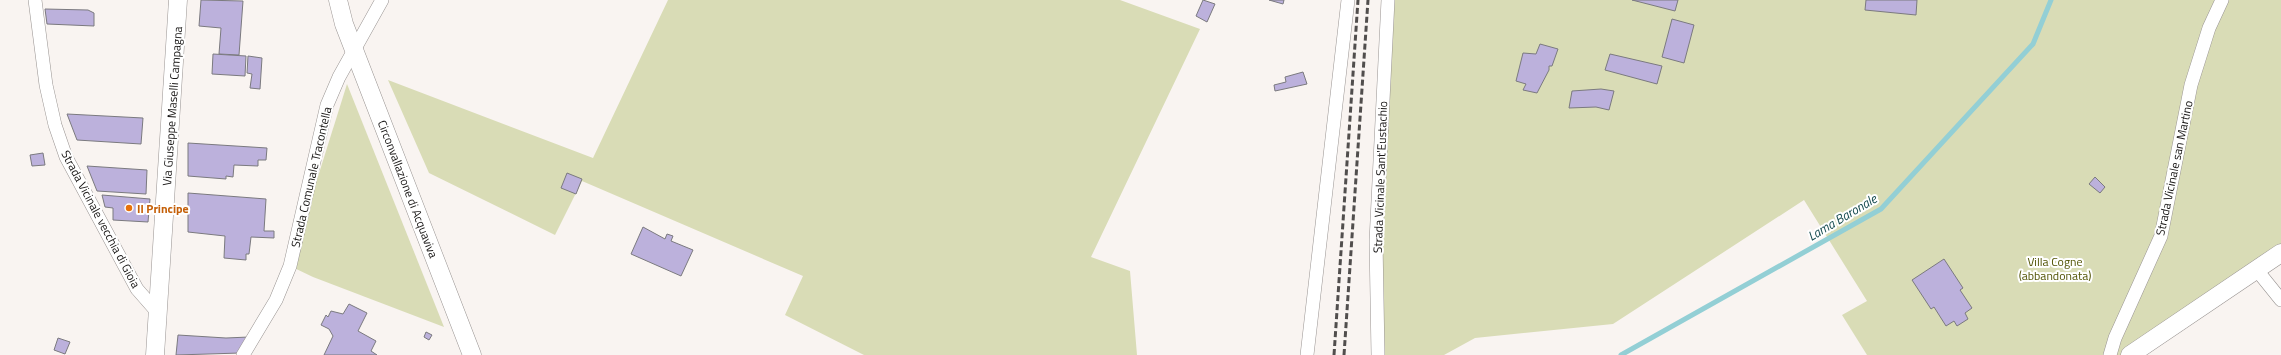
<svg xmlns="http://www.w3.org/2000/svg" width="2281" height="355" font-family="'Titillium Web',sans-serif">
<rect width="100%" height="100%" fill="#f9f4f1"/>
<!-- green -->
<g fill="#d9dcb6">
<polygon points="668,0 1120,0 1200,29 1091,257 1130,271 1137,355 864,355 785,315 803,276 582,181 555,235 429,173 388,80 593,158"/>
<polygon points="1392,0 2281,0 2281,253 2130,355 1867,355 1842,315 1867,301 1804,200 1613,324 1475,338 1444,355 1385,355 1380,301"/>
<polygon points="347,84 444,327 313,277 290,266"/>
</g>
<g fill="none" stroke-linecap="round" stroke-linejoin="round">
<!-- stream -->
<polyline stroke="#93cfd5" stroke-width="5" points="1621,355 1881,209 2033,44 2051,0"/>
</g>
<!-- building -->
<g fill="#bcb1dc" stroke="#7b7a7f">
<polygon points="201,0 243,1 239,55 219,54 221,28 199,26"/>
<polygon points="1203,0 1215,4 1207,22 1196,16"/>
<polygon points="1269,0 1284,0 1283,4"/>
<polygon points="1632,0 1678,0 1675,11"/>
<polygon points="1866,0 1917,0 1916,15 1865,10"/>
<polygon points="45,9 88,10 94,13 94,26 47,24"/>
<polygon points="1672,19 1694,25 1684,63 1662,57"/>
<polygon points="1540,44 1558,49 1552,66 1549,66 1549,70 1537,93 1523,90 1526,84 1516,81 1523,53 1536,54"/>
<polygon points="213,54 246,56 245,76 212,74"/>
<polygon points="1610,54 1662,66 1657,84 1605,70"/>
<polygon points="248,56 262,58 260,89 250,88 252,74 247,73"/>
<polygon points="1303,72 1307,84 1275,91 1274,85 1286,82 1285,77"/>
<polygon points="1601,89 1614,91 1609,110 1596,107 1569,108 1572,91"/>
<polygon points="67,114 143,118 141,144 77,140"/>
<polygon points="188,143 267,148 266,160 258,160 258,166 234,165 233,177 226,176 226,179 188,176"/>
<polygon points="43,153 45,165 32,166 30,155"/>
<polygon points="87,166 147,170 146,194 97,191"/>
<polygon points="567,173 582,179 576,194 561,188"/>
<polygon points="2095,177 2105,187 2100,193 2089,184"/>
<polygon points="188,193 266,199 264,231 274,231 274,238 251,237 249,254 246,254 246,260 224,258 225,236 188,232"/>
<polygon points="102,195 150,199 148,222 113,220 113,208 105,207"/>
<polygon points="643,227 665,239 667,234 673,236 671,241 693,250 681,276 631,254"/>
<polygon points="1944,259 1963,288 1960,290 1972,308 1965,313 1968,319 1957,326 1954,321 1946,326 1934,307 1931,309 1912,280"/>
<polygon points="349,304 367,313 358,331 376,341 371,351 377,355 324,355 333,336 329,329 321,325 326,315 328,317 331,311 343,314"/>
<polygon points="426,332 432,335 429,340 424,337"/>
<polygon points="178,335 226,338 249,337 240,353 176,355"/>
<polygon points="58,338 70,342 65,354 54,350"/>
</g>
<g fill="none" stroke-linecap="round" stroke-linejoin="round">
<!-- street casing -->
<g stroke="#999492" stroke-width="14">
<g id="street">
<polyline points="35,0 46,85 55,125 66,157 137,289 158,313"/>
<polyline points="2256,269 2281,300"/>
<polyline points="243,355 276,300 290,266 327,105 339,77 382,0"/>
<polyline points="1307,355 1348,0"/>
<polyline points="1378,355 1376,241 1388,0"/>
<polyline points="2110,355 2115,338 2161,236 2191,85 2209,28 2222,0"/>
</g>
</g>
<!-- secondary casing -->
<g stroke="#999492" stroke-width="19">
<g id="secondary">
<polyline points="338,0 344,24 472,355"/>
<polyline points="155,355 178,0"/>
<polyline points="2130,355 2281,253"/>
</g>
</g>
<!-- street -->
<use href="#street" stroke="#fff" stroke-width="13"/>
<!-- secondary -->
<use href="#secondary" stroke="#fff" stroke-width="18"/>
<!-- rail -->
<g stroke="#514e4d" stroke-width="3" stroke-dasharray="6 3" stroke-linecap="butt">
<polyline points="1334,355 1358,0"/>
<polyline points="1344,355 1368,0"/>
</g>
</g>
<!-- markers -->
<circle fill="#e8710a" stroke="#fff" stroke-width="1.5" cx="129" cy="208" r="4"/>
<g text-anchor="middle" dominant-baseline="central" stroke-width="4" stroke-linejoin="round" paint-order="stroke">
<!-- street labels -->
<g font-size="12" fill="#191716" stroke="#fff">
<text transform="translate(172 106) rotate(-86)">Via Giuseppe Maselli Campagna</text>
<text transform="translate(2174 168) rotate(-78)">Strada Vicinale san Martino</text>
<text transform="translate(311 177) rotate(-77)">Strada Comunale Tracontella</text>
<text transform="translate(1380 177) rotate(-88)">Strada Vicinale Sant'Eustachio</text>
<text transform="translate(408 189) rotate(69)">Circonvallazione di Acquaviva</text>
<text transform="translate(101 219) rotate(62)">Strada Vicinale vecchia di Gioia</text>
</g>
<!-- food labels -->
<g font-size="12" font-weight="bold" fill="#c56008" stroke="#fff" text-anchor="start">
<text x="137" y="208">Il Principe</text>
</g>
<!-- park labels -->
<g font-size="12" fill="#515304" stroke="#fff">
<text x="2055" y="261">Villa Cogne<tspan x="2055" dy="14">(abbandonata)</tspan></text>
</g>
<!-- water labels -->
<g font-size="13" font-style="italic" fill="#144a4e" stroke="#fff">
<text transform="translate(1842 217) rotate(-31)">Lama Baronale</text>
</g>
</g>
</svg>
